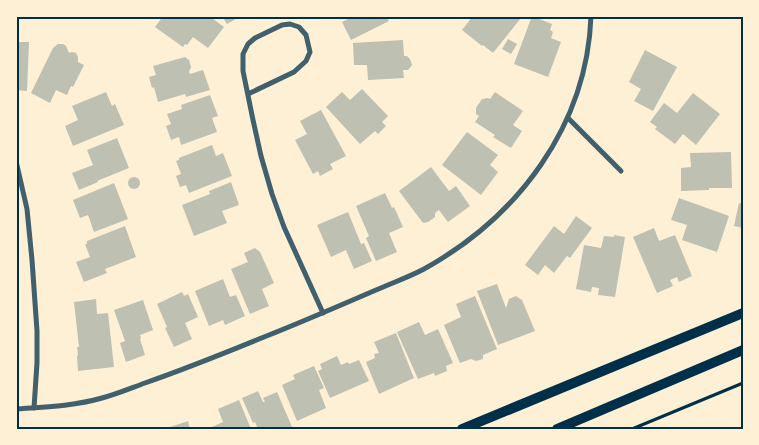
<svg xmlns="http://www.w3.org/2000/svg" width="759" height="445" font-family="'Fira Sans Condensed',sans-serif">
<rect width="100%" height="100%" fill="#fdf0d5"/>
<!-- building -->
<g fill="#bec0b2">
<polygon points="163,16 209,16 224,27 208,48 193,37 187,45 185,44 183,47 155,27"/>
<polygon points="222,16 241,16 227,24"/>
<polygon points="349,16 386,16 389,21 351,40 342,22 350,18"/>
<polygon points="473,16 519,16 521,18 493,53 483,45 482,46 462,30"/>
<polygon points="532,16 552,24 550,30 553,32 551,38 561,42 548,77 514,64"/>
<polygon points="508,39 517,44 511,54 502,49"/>
<polygon points="403,40 404,56 407,56 410,59 412,65 408,70 403,70 404,78 368,80 367,65 354,65 353,43"/>
<polygon points="16,42 29,42 27,91 16,90"/>
<polygon points="58,44 63,44 66,46 69,53 72,52 76,53 78,57 78,62 84,65 73,87 71,86 67,95 56,90 50,103 31,93 53,48"/>
<polygon points="645,50 677,67 653,111 634,101 641,89 629,82"/>
<polygon points="185,57 189,60 191,67 189,72 190,74 203,70 210,90 186,97 185,94 158,102 154,87 152,88 149,77 156,75 153,66"/>
<polygon points="362,89 388,116 382,122 386,126 378,134 375,131 360,144 326,107 342,92 350,100"/>
<polygon points="106,92 112,106 115,104 124,125 73,146 65,126 78,120 72,106"/>
<polygon points="495,92 523,111 513,125 522,131 511,148 493,137 495,135 475,122 479,116 476,114 476,108 482,99 488,98 490,99"/>
<polygon points="693,93 720,114 696,145 683,134 675,144 655,129 657,127 650,122 664,103 677,113"/>
<polygon points="210,95 218,116 212,118 217,132 181,145 179,137 171,140 166,126 171,124 167,114 182,109 181,105"/>
<polygon points="321,110 346,156 330,164 333,169 320,176 318,171 313,174 295,140 307,134 300,121"/>
<polygon points="467,132 498,155 490,165 498,172 481,195 442,165"/>
<polygon points="117,138 129,168 97,181 98,182 79,190 72,173 93,165 87,150"/>
<polygon points="212,145 216,156 223,153 232,176 189,193 186,185 180,187 176,176 181,174 176,161 179,160 179,158"/>
<polygon points="731,152 732,188 709,188 709,190 681,191 681,168 691,167 690,153"/>
<polygon points="431,167 449,191 456,186 470,206 448,222 439,210 435,213 435,217 428,222 423,223 399,191"/>
<circle cx="134" cy="183" r="6"/>
<polygon points="231,182 239,205 222,211 227,223 194,236 182,205 210,194 209,191"/>
<polygon points="114,183 128,219 94,232 88,215 80,218 73,200"/>
<polygon points="385,193 392,208 394,207 403,227 389,233 397,252 376,261 366,238 369,236 356,206"/>
<polygon points="679,198 729,216 717,252 682,240 687,225 671,220"/>
<polygon points="739,203 743,204 743,228 734,226"/>
<polygon points="348,212 361,244 364,243 372,261 354,269 346,250 331,257 317,225"/>
<polygon points="576,216 592,228 570,258 567,256 554,273 545,265 538,275 525,265 554,226 564,234"/>
<polygon points="125,226 136,257 105,269 107,273 84,282 76,262 90,257 85,244 87,244 87,241"/>
<polygon points="654,228 659,241 675,235 692,276 679,282 677,277 670,280 673,286 657,293 633,237"/>
<polygon points="614,235 625,237 615,297 598,295 599,288 592,287 591,292 576,289 584,245 601,248 604,236 614,237"/>
<polygon points="255,248 260,252 274,283 262,289 269,306 250,314 231,269 248,262 244,253"/>
<polygon points="223,279 230,297 236,295 245,316 225,325 223,320 209,326 195,291"/>
<polygon points="497,284 506,308 509,299 516,296 522,300 535,331 498,345 477,291"/>
<polygon points="182,292 184,296 188,294 198,317 185,323 192,339 174,347 165,328 167,327 157,304"/>
<polygon points="475,296 497,349 483,355 483,359 476,361 471,359 460,363 444,325 461,317 456,304"/>
<polygon points="96,299 97,314 108,313 114,367 78,371 77,356 78,355 77,347 79,347 74,302"/>
<polygon points="143,300 153,330 140,335 141,338 140,339 145,355 126,362 120,343 125,341 114,310"/>
<polygon points="419,322 425,335 438,329 453,363 446,366 447,371 435,376 434,373 418,379 397,332"/>
<polygon points="396,333 414,378 379,394 366,362 375,358 374,354 379,353 374,342"/>
<polygon points="337,356 341,365 348,362 349,364 359,360 369,381 330,398 318,371 322,369 320,364"/>
<polygon points="314,366 324,388 319,390 326,408 297,421 282,385 295,379 293,375"/>
<polygon points="258,391 263,402 265,402 263,398 277,392 293,429 258,429 255,422 253,423 242,398"/>
<polygon points="239,400 251,429 207,429 223,422 218,409"/>
<polygon points="188,421 190,429 167,429 167,428"/>
</g>
<g fill="none" stroke-linecap="round" stroke-linejoin="round">
<!-- path -->
<polyline stroke="#003049" stroke-width="3" points="632,429 743,383"/>
<!-- minor -->
<g stroke="#3f606c" stroke-width="5">
<polyline points="248,94 294,72 306,61 310,52 306,35 299,27 290,24 282,25 255,38 248,44 243,54 243,71 253,120 261,156 272,194 284,227 323,313"/>
<polyline points="568,118 621,171"/>
<polyline points="16,161 27,209 32,260 37,331 37,363 34,408"/>
<path d="M 16,409 C 45,407 74,406 102,398 C 117,394 131,388 145,383 C 185,369 225,353 264,337 C 302,322 339,306 376,290 C 392,283 409,277 424,269 C 518,217 587,126 591,16"/>
</g>
<!-- secondary -->
<g stroke="#003049" stroke-width="10">
<polyline points="462,429 743,313"/>
<polyline points="557,429 743,350"/>
</g>
</g>
<!-- border -->
<rect width="759" height="445" fill="none" stroke="#fdf0d5" stroke-width="35"/>
<rect x="18" y="18" width="724" height="410" fill="none" stroke="#003049" stroke-width="2"/>
</svg>
